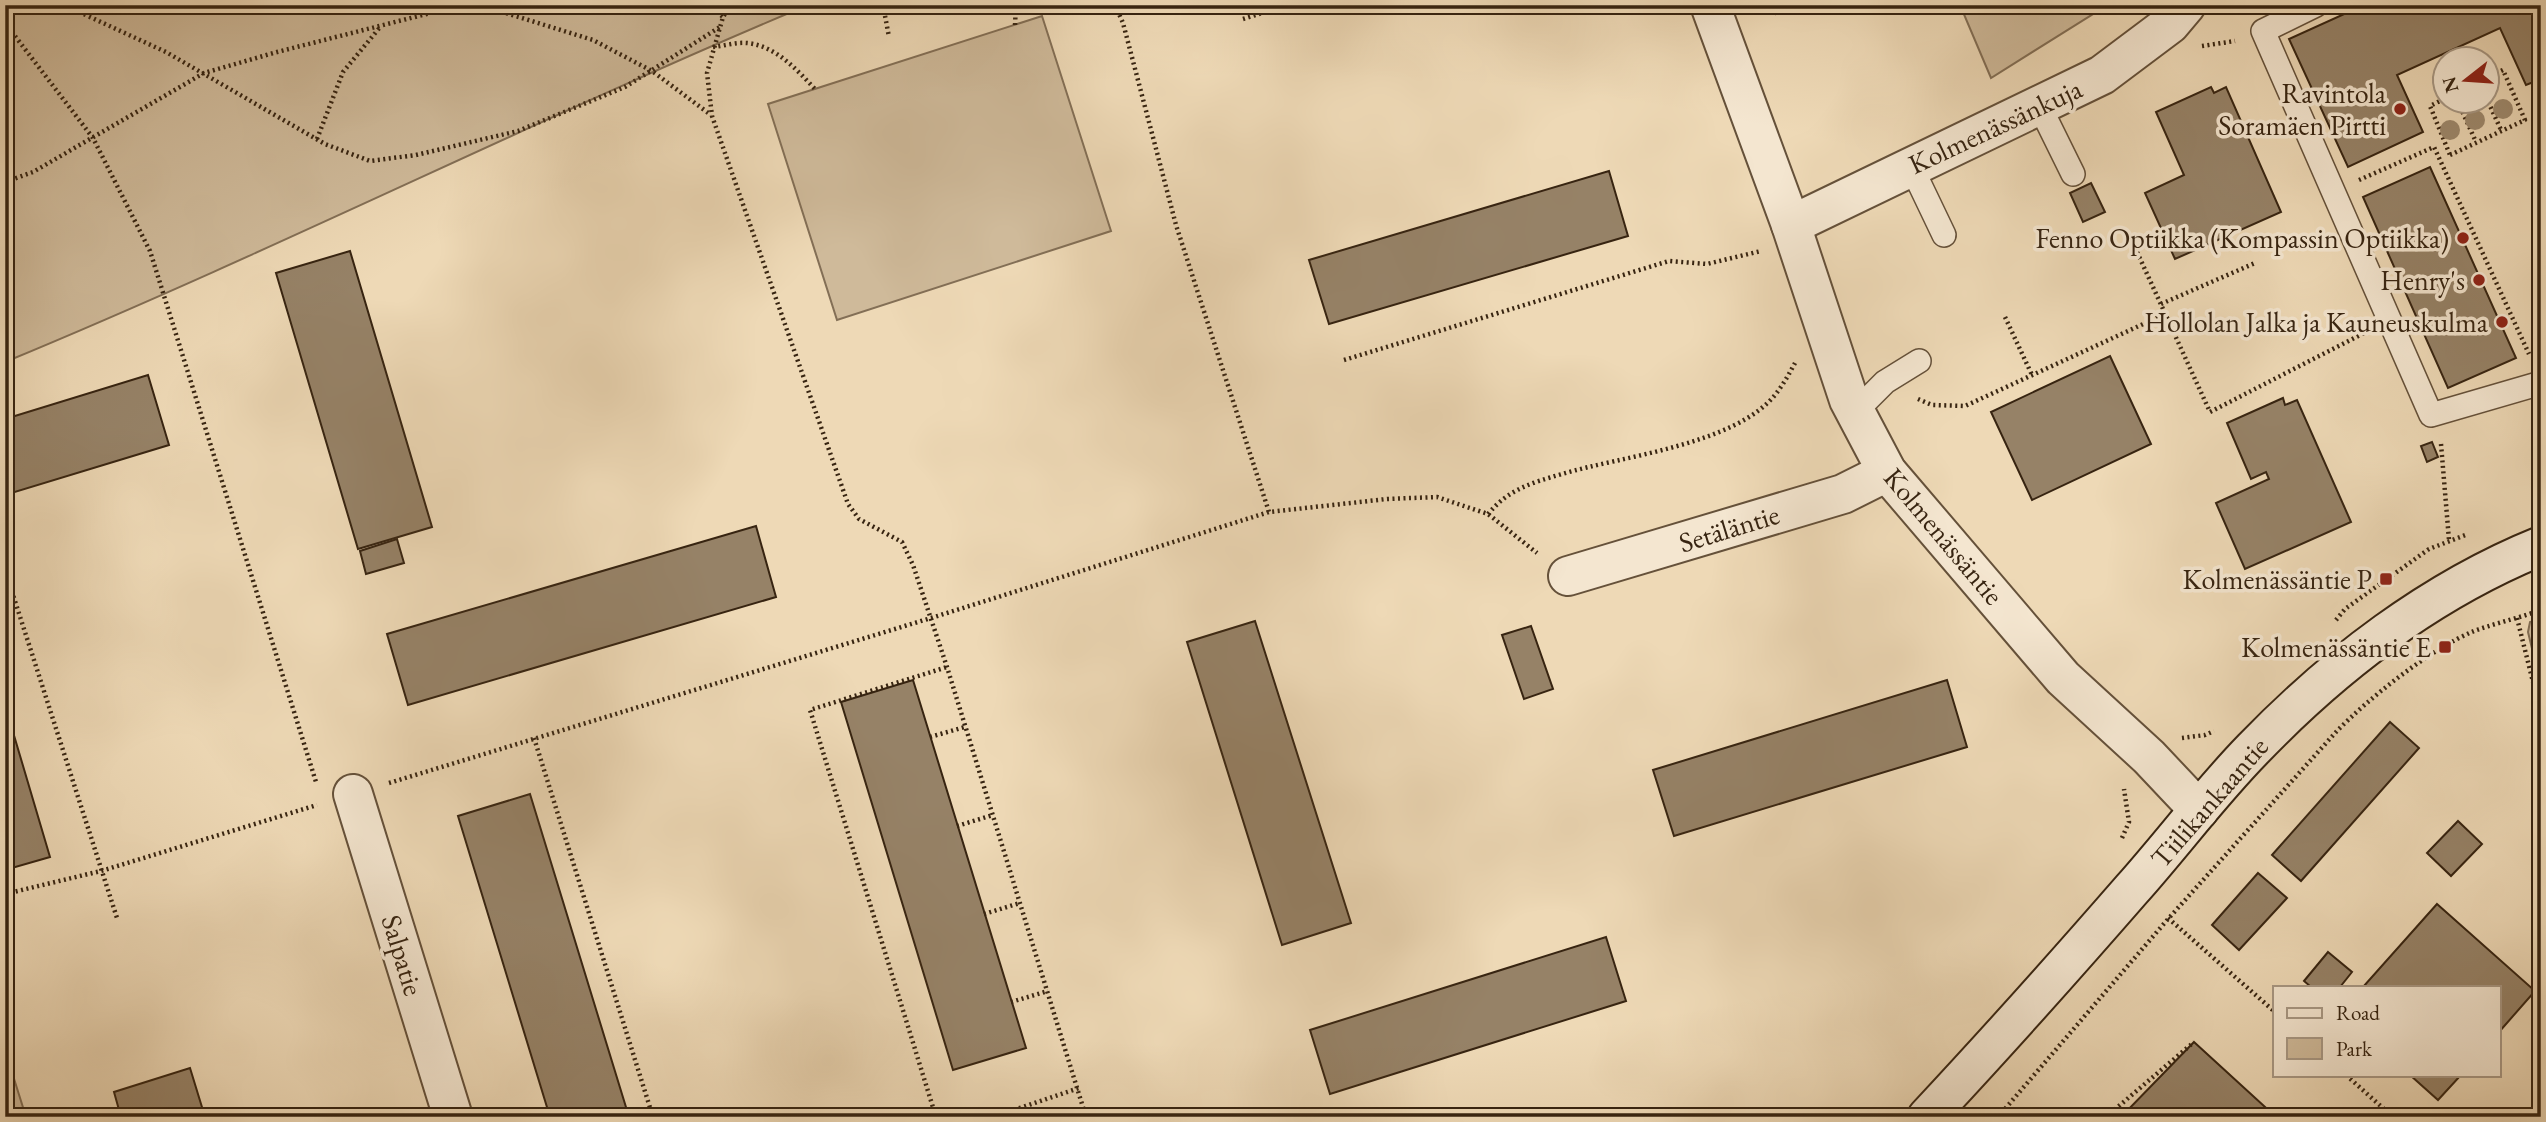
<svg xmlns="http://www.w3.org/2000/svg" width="2546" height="1122" font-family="'EB Garamond',serif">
<rect width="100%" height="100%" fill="#eed9b6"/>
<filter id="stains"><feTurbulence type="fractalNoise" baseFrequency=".00286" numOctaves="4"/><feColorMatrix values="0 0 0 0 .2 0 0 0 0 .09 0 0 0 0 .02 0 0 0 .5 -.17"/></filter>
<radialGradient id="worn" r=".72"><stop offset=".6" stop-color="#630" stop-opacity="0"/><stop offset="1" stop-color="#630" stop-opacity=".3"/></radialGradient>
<!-- green -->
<g fill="#cfba9a" stroke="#836f56" stroke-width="2">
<path d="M 5,5 L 808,5 C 538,118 276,250 5,362 Z"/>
<polygon points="1960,5 2102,5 2101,9 1991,78"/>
<polygon points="1042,16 1111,231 837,320 768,104"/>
<polygon points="2541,619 2541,686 2528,632 2530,622"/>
<polygon points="5,1050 26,1117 5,1117"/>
</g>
<!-- building -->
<g fill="#968267" stroke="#372411" stroke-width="2">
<polygon points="1774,5 1801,5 1802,6 1776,14"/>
<polygon points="2364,5 2541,5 2541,79 2526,85 2500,28 2397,75 2423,132 2348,167 2289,39"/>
<polygon points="2211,87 2214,93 2226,87 2281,212 2175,259 2145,193 2184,175 2156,112"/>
<polygon points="2430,167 2516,358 2448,388 2363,197"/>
<polygon points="1609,171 1628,236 1329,324 1309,260"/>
<polygon points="2091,183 2105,212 2083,222 2070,193"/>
<polygon points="350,251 432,527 358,549 276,273"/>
<polygon points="2110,356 2151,444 2032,500 1991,412"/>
<polygon points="148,375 169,445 5,495 5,419"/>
<polygon points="2283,398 2285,405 2297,400 2351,522 2245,569 2216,503 2269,479 2266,472 2251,479 2227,423"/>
<polygon points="2432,442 2438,457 2427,462 2421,446"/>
<polygon points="756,526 776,597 408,705 387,634"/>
<polygon points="397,539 404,563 366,574 360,551"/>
<polygon points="1255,621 1351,923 1282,945 1187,642"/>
<polygon points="1531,626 1553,689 1524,699 1502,635"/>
<polygon points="913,680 1026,1048 953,1070 841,702"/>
<polygon points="1947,680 1967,747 1674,836 1653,770"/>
<polygon points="5,705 50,857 5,870"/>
<polygon points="2390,722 2419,748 2301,881 2272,855"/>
<polygon points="530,794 629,1117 550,1117 458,816"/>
<polygon points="2458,821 2482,844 2451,876 2427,853"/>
<polygon points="2258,873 2287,898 2239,950 2212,925"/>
<polygon points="2437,904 2535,991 2499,1032 2499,987 2363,987"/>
<polygon points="1606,937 1626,1001 1330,1094 1310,1030"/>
<polygon points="2328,952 2352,972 2340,987 2311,987 2304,981"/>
<polygon points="2194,1042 2276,1117 2121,1117"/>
<polygon points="190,1068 205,1117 121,1117 114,1092"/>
<polygon points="2410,1075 2461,1075 2438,1100"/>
</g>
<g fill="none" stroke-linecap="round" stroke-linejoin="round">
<!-- lane casing -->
<g stroke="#65513a" stroke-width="26">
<g id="lane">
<polyline points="2316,5 2263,31 2431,415 2541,383"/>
<polyline points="2039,105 2073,174"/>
<polyline points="1911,166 1944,235"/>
<polyline points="1855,412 1885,382 1919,361"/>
</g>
</g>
<!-- street casing -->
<g stroke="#65513a" stroke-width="42">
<g id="street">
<polyline points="1710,5 1791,225 1849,400 1887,472 2063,678 2149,757 2199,810"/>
<polyline points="1791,225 2102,75 2170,24 2186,5"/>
<polyline points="1568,576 1843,494 1887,472"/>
<polyline points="353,794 453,1117"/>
</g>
</g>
<!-- secondary casing -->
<g stroke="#372411" stroke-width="42">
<path id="secondary" d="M 1927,1117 C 1997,1042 2065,966 2132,889 C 2173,843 2210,793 2253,749 C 2334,665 2432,590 2541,546"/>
</g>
<!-- path -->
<g stroke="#372411" stroke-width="4.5" stroke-dasharray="2 3.5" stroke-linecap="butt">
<polyline points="64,5 166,52 325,144 370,161 416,155 518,131 625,87 720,27"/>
<polyline points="480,5 593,40 652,71 711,115"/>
<polyline points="708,5 723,17"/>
<polyline points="731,5 723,17 707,73 712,116 848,504 859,519 902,542 913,565 947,667 1086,1117"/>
<polyline points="883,5 889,37"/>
<polyline points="1115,5 1123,23 1176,225 1269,512"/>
<polyline points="1243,19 1287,5"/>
<polyline points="5,23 93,138 150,251 316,782"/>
<polyline points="1015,25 1016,5"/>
<polyline points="2202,46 2235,41"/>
<path d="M 713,47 C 724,46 736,42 747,43 C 776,46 796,69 815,89"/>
<polyline points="2486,97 2501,130"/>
<polyline points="2444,99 2430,106 2450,155"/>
<polyline points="2458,102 2476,142"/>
<polyline points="317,139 343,72 381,26"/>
<polyline points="2450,155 2525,120 2503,70 2486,78"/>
<polyline points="2359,180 2434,147 2529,354"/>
<polyline points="5,182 33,172 204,73 277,52 462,5"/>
<polyline points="2137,252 2210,412 2364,333"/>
<polyline points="2161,304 2255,263"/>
<polyline points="2005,317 2032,375"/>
<polyline points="1344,360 1669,261 1707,264 1761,251"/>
<polyline points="1918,399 1932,405 1965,406 2165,314"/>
<polyline points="2441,444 2449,540"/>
<path d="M 1488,514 C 1509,489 1531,483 1562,474 C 1622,456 1734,445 1775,395 C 1783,385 1789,374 1795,363"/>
<polyline points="5,570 117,918"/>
<polyline points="2517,618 2541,714"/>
<polyline points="2336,620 2345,609 2429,549 2468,534"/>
<polyline points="930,737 965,727"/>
<polyline points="534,738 653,1117"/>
<polyline points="2182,738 2205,735 2214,731"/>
<polyline points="389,783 931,618 1269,512 1387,499 1437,497 1488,514 1537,553"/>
<polyline points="957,826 993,815"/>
<polyline points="2122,838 2129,822 2124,789"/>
<polyline points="5,894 101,871 317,805"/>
<polyline points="984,914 1020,903"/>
<polyline points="2168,918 2275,1012"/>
<polyline points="1011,1002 1048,991"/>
<polyline points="2346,1075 2393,1117"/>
<polyline points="936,1117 810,710 947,667"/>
<polyline points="993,1117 1079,1088"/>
<path d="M 1998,1117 L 2168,919 L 2336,732 C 2370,697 2429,650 2474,631 C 2496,623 2519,618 2541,610"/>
<polyline points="2106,1117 2194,1042"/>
</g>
<!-- lane -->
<use href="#lane" stroke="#f4e6d0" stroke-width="23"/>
<!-- street -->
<use href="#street" stroke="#f4e6d0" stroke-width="38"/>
<!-- secondary -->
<use href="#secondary" stroke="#f4e6d0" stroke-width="38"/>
</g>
<!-- trees -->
<g fill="#9e8a6e">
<circle cx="2503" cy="109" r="10"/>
<circle cx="2475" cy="120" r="10"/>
<circle cx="2450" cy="130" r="10"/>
</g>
<!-- markers -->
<g fill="#8f2418" stroke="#f4e6d0" stroke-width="2.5">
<circle cx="2400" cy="109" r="7"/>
<circle cx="2463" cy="238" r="7"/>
<circle cx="2479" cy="280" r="7"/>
<circle cx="2502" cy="322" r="7"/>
<rect x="2379" y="572" width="14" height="14" rx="3.5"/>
<rect x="2438" y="640" width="14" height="14" rx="3.5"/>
</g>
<g text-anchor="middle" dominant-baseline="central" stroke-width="7" stroke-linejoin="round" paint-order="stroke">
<!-- poi labels -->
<g font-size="28" fill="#372411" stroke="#f4e6d0" text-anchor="end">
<text x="2386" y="93">Ravintola<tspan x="2386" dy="32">Soramäen Pirtti</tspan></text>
<text x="2449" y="238">Fenno Optiikka (Kompassin Optiikka)</text>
<text x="2465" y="280">Henry's</text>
<text x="2488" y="322">Hollolan Jalka ja Kauneuskulma</text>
<text x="2372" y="579">Kolmenässäntie P</text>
<text x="2431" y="647">Kolmenässäntie E</text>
</g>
<!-- street labels -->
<g font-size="28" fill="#372411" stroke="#f4e6d0">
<text transform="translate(1995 126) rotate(-25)">Kolmenässänkuja</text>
<text transform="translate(1729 528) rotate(-17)">Setäläntie</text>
<text transform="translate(1944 536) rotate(50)">Kolmenässäntie</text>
<text transform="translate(2209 802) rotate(-49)">Tiilikankaantie</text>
<text transform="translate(403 955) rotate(73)">Salpatie</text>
</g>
</g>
<!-- margin -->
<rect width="2546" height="1122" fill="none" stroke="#eed9b6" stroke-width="28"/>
<rect x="7" y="7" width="2532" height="1108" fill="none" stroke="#372411" stroke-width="3.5"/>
<rect x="14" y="14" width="2518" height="1094" fill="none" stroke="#372411" stroke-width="2"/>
<!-- legend -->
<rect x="2273" y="986" width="228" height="91" fill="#f4e6d0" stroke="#a89884" stroke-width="2"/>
<rect x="2287" y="1008" width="35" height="10" fill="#f4e6d0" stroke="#a89884" stroke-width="2"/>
<text x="2336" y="1020" font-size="21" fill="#372411">Road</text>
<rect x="2287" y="1038" width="35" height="21" fill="#cfba9a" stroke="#a89884" stroke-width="2"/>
<text x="2336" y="1056" font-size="21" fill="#372411">Park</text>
<!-- north arrow -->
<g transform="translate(2466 80) rotate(253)"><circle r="33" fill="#f4e6d0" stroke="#a89884" stroke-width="2"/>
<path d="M0-5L12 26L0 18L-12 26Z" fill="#8f2418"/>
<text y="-10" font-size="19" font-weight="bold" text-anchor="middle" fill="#372411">N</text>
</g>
<rect width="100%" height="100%" filter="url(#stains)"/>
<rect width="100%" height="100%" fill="url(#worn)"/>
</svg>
